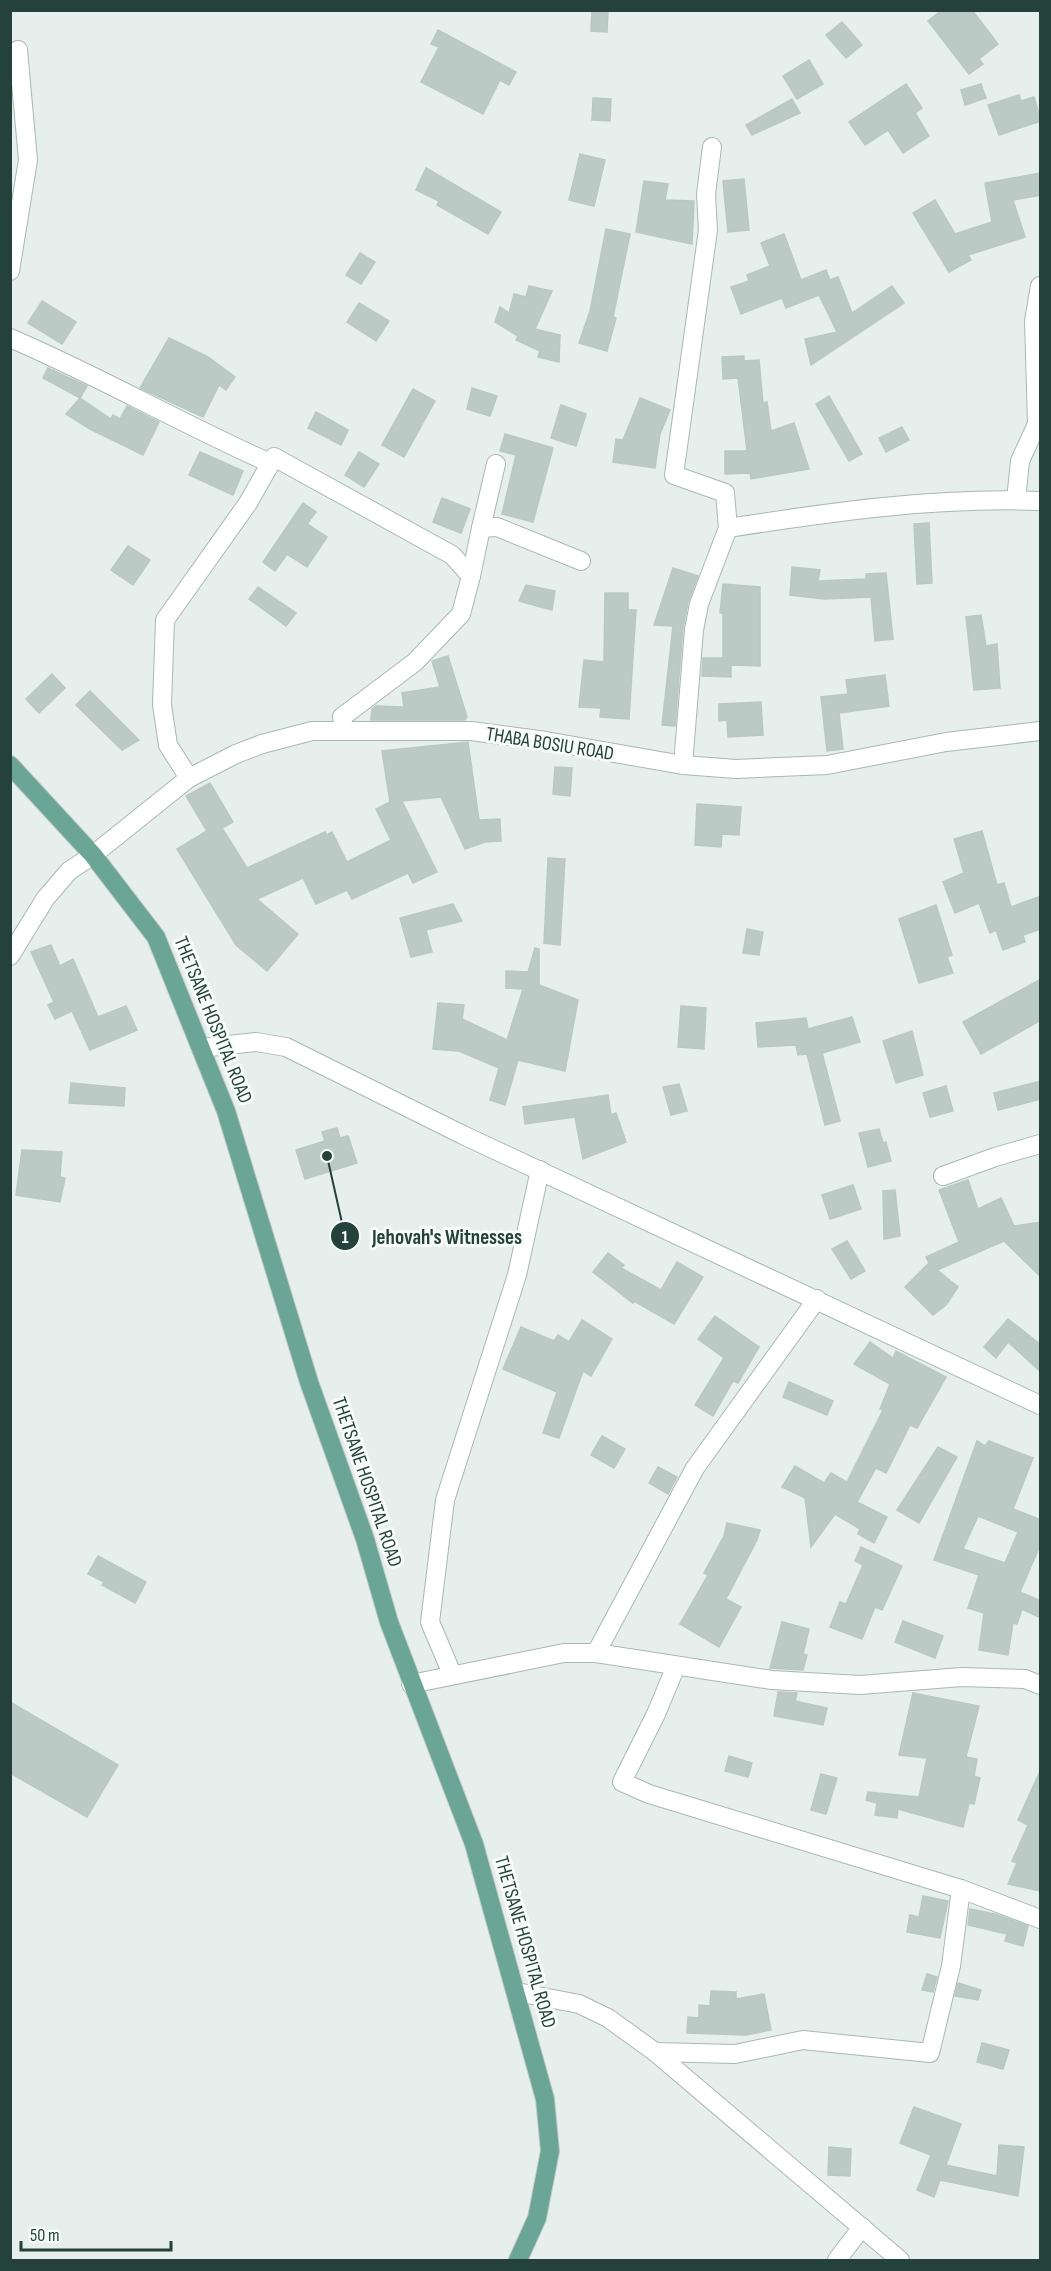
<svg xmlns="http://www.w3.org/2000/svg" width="1051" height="2271" font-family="'Sofia Sans Condensed',sans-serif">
<rect width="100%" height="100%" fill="#e6efeb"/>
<!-- building -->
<g fill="#bbcac4" stroke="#b8c9c2" stroke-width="1.5" fill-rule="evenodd">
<polygon points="592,10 608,10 607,32 591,31"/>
<polygon points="942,10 972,10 998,44 979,59 983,64 969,74 928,21"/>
<polygon points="842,22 862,45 846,58 826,35"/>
<polygon points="438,30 516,72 509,85 500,80 483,114 421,82 439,47 431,44"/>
<polygon points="809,60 823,84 797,99 783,76"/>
<polygon points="906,84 922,108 915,113 929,136 903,153 888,130 865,145 849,122"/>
<polygon points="981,84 986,98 965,105 961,90"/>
<polygon points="1019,95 1021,101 1034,97 1041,121 999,135 988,105"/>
<polygon points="593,98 611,99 610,121 592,120"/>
<polygon points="792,99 800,113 752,135 746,125"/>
<polygon points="580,154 605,160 594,206 569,200"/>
<polygon points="426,168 501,212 488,234 437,205 439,201 416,190"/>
<polygon points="1041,173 1041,195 1013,200 1025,237 968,255 971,260 949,272 913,213 935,200 955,234 992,222 985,183"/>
<polygon points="744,179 749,230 728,232 723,181"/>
<polygon points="644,181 668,184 665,200 694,201 692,244 636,232"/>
<polygon points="606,229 630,234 613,317 616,318 607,351 579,343 590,311"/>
<polygon points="784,234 801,280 826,270 830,280 838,277 852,313 892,286 904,303 811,365 805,339 837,332 819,295 786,308 782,298 741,314 731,287 749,281 747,275 770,266 761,243"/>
<polygon points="360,253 375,262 361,284 346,275"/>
<polygon points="529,286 552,291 535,329 560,335 559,362 538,357 540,351 516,340 518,336 495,322 500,307 509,313 514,294 526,297"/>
<polygon points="42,301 76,322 62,344 28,323"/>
<polygon points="359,303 389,321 376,341 347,322"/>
<polygon points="169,338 208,357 235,377 226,390 219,385 203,417 140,388"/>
<polygon points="744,356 744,361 759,360 763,403 767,402 771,431 794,423 809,469 751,479 750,473 725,474 725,451 747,451 738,378 723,379 722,357"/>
<polygon points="48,368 87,386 80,398 43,378"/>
<polygon points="472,388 497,396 490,416 467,409"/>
<polygon points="413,389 435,401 404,457 382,445"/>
<polygon points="829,396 862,454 849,461 816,404"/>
<polygon points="80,398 111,419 113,415 120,419 127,406 159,422 143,455 90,429 66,414"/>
<polygon points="640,398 670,410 660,434 655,468 613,462 616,439 623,440"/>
<polygon points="561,405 586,414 576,446 551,438"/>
<polygon points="316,412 348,430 341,445 308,428"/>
<polygon points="902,427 909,440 886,452 879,438"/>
<polygon points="505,434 553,448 533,522 502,514 516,455 500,451"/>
<polygon points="200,452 243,471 233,495 189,475"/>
<polygon points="359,452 379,464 364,487 345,475"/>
<polygon points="442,498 470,509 461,533 433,522"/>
<polygon points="303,503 316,512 307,524 327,537 307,567 287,554 275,571 263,562"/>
<polygon points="929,523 932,583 917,584 914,524"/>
<polygon points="128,546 150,560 133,585 111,570"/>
<polygon points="792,567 820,570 818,581 866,579 866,574 886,573 893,639 875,641 871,597 824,599 790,595"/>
<polygon points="673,568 698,576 688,602 683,628 675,726 662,725 673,626 654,625"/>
<polygon points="723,584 760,587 760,666 731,665 731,677 702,676 703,658 723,658 723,613 720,613"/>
<polygon points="526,585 555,591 552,610 519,601"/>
<polygon points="258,587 296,613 286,626 249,599"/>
<polygon points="605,593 628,593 628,610 636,610 629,719 600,717 601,708 579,707 584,660 604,662"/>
<polygon points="981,615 986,646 997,644 1000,688 974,690 966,617"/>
<polygon points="448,656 467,717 465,720 371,720 372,709 376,706 404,707 402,693 440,687 432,661"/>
<polygon points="52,674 65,688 39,713 26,699"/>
<polygon points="885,675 889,706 839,713 843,749 827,751 821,697 848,694 846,680"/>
<polygon points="90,691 139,740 122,750 76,705"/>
<polygon points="761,702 763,735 728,737 727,720 719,721 719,704"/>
<polygon points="468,742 479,820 500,819 501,841 485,842 465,849 441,797 402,801 437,872 413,883 408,873 352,899 347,890 316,904 303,878 257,899 298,934 267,971 236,945 177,849 207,831 186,796 210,783 233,822 222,828 247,868 325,832 327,835 332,832 347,862 391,840 376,809 390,802 382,751"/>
<polygon points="555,767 572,768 570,796 553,794"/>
<polygon points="697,804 741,807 739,835 722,834 721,847 695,845"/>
<polygon points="982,831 997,885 1004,883 1011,907 1041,896 1041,929 1023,935 1025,942 1003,950 996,930 990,933 979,903 955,913 943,882 964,873 954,839"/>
<polygon points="548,858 565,859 560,945 544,943"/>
<polygon points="453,904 462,921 426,930 432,952 411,957 400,918"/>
<polygon points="936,905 952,955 947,957 953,973 919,983 899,919"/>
<polygon points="747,929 763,932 759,955 743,953"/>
<polygon points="51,945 60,966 73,959 98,1017 126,1006 137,1030 90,1050 72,1011 55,1019 48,1005 54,1002 31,952"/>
<polygon points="535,948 539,949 539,985 578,1000 565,1071 518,1060 505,1105 490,1100 499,1068 459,1051 433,1049 438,1003 464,1005 462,1019 507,1040 523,989 506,988 506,971 528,972"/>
<polygon points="1041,979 1041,1020 981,1054 963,1022"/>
<polygon points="681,1006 706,1008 704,1049 678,1047"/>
<polygon points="852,1017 860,1042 822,1053 840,1121 825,1125 807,1054 798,1055 796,1045 758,1047 756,1023 806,1018 808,1029"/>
<polygon points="912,1031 923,1075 896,1083 883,1041"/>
<polygon points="1041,1081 1041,1099 998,1110 994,1093"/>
<polygon points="71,1083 125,1088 124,1106 69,1103"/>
<polygon points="679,1084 687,1111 671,1115 663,1087"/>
<polygon points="946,1086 953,1111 930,1117 923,1093"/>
<polygon points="608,1095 611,1115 616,1113 626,1142 583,1159 575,1117 525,1124 523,1107"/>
<polygon points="337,1128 340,1138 348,1136 357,1163 305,1179 296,1150 325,1141 322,1132"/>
<polygon points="879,1129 883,1143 886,1142 891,1161 868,1167 859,1133"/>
<polygon points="22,1150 62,1152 60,1177 65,1178 60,1202 16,1195"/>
<polygon points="968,1180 978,1209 1001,1198 1014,1226 1041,1222 1041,1277 1004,1241 937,1270 958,1287 946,1305 933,1315 905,1287 929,1263 926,1257 959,1242 939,1190"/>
<polygon points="853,1185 861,1209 830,1219 822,1195"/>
<polygon points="895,1190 900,1236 884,1239 883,1191"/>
<polygon points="847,1241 865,1271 851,1279 832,1249"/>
<polygon points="608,1253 624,1265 621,1268 661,1290 677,1262 703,1277 674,1324 634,1301 633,1303 593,1272"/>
<polygon points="715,1316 759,1347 738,1383 733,1381 713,1416 695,1405 724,1358 698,1339"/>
<polygon points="1008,1319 1041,1345 1041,1372 1008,1342 996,1358 984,1347"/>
<polygon points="582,1320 612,1339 591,1376 583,1371 559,1438 543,1433 557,1392 503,1369 521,1327 554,1341 558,1335 569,1342"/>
<polygon points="870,1342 893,1358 896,1351 946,1377 917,1428 910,1425 886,1473 876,1468 857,1502 887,1517 874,1543 858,1534 860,1529 835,1514 811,1547 805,1498 782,1487 795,1466 824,1483 831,1473 847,1482 883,1410 880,1409 890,1384 854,1364"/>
<polygon points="789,1382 833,1401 827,1415 783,1397"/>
<polygon points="602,1436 625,1449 614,1468 591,1455"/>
<path d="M 977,1441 L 985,1446 L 989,1441 L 1033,1458 L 1013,1509 L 1041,1520 L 1041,1543 L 1020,1592 L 1041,1601 L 1041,1618 L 1022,1609 L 1017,1624 L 1013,1623 L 1008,1655 L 979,1650 L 984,1613 L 968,1608 L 979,1575 L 934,1560 ZM 978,1516 L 1018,1532 L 1005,1563 L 963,1549 Z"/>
<polygon points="938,1447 957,1457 919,1523 897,1510"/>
<polygon points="658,1467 677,1477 668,1494 649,1483"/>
<polygon points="727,1523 760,1530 757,1540 726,1599 741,1607 719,1647 680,1624 708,1575 704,1573 724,1536"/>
<polygon points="861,1547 902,1566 882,1610 875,1607 862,1639 830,1627 840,1602 846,1604 863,1565 855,1561"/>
<polygon points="98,1556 146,1582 135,1603 102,1585 104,1582 88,1574"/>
<polygon points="903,1621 943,1636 935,1658 895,1642"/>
<polygon points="782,1622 809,1629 803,1654 807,1655 803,1670 770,1668"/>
<polygon points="778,1692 797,1693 795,1701 827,1708 823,1725 774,1716"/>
<polygon points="913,1693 979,1706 966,1757 977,1759 974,1776 980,1778 974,1804 969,1803 963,1827 898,1809 897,1818 875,1815 877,1803 866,1800 868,1792 919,1797 927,1758 899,1755"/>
<polygon points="10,1702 118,1765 87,1817 10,1773"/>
<polygon points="729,1756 752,1763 748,1777 725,1771"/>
<polygon points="1041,1769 1041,1891 1008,1884 1017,1863 1012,1861 1028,1825 1018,1820"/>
<polygon points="821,1774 837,1778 826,1814 811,1810"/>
<polygon points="923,1896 948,1901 940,1938 907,1932 910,1915 919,1917"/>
<polygon points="970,1909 995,1914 1028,1926 1023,1946 1005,1941 1007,1934 968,1925"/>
<polygon points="927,1974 937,1977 933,1992 922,1990"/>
<polygon points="958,1983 981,1990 978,2000 955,1996"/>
<polygon points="711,1991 736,1992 736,1999 764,1994 771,2030 746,2035 687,2033 688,2017 699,2018 699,2005 710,2006"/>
<polygon points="982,2043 1009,2050 1003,2069 977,2062"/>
<polygon points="914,2107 961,2124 946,2165 997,2176 999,2145 1024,2147 1018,2196 940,2180 934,2197 917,2190 931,2155 900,2143"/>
<polygon points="829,2147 851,2149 850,2176 828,2175"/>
</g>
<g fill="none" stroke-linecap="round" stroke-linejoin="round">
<!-- minor casing -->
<g stroke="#a8b8b2" stroke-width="20">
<g id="minor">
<polyline points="10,271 28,160 18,50"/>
<path d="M 10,338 C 99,376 182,424 270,463"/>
<polyline points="1016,500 1020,461 1037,424 1034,321 1040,286"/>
<polyline points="481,528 496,464"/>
<path d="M 728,528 C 831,512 936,497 1040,501"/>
<polyline points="471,576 481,528 497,527 581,561"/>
<polyline points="683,765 694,630 699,604 728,528 725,493 674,475 708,230 706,194 712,147"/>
<polyline points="189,778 168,745 162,705 165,620 248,503 274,457 452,555 471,576 461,614 415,662 342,717 344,730"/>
<polyline points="10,956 45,899 69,871 93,855 189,778 236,754 262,744 312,731 471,731 546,741 683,765 736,769 827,765 946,742 1040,731"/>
<polyline points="201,1048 256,1042 286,1047 463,1135 1040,1405"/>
<polyline points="943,1176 995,1157 1040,1144"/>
<polyline points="596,1653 695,1468 817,1299"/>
<polyline points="676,1666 656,1714 622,1782 649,1794 961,1889 1040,1919"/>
<polyline points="452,1674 430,1622 445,1500 517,1275 540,1170"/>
<polyline points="411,1684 564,1653 596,1653 772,1680 860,1685 962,1677 1025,1679 1040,1685"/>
<polyline points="517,1992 579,2004 608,2018 655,2052 900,2260"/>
<polyline points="655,2052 735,2054 803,2040 930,2053 951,1966 961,1889"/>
<polyline points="837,2260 862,2227"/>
</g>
</g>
<!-- major casing -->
<g stroke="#c2cac8" stroke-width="20">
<polyline id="major" points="10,765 93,855 156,937 226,1111 309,1382 365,1539 389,1622 474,1844 545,2099 550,2151 537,2218 518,2260"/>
</g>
<!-- minor -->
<use href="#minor" stroke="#fff" stroke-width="18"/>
<!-- major -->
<use href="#major" stroke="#6aa596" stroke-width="18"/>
</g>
<g text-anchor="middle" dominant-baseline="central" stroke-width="6" stroke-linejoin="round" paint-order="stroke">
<!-- street labels -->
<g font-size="20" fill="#24423a" stroke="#f7fbf9">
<text transform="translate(550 744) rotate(9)">THABA BOSIU ROAD</text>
<text transform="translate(213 1020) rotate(68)">THETSANE HOSPITAL ROAD</text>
<text transform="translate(367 1482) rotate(71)">THETSANE HOSPITAL ROAD</text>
<text transform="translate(525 1942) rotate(74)">THETSANE HOSPITAL ROAD</text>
</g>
</g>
<!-- callouts -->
<path fill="none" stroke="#24423a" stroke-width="2" d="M327 1156L345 1236"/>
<g fill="#24423a" stroke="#f7fbf9" stroke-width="2">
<circle cx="327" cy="1156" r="6"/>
<circle cx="345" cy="1236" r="15"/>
</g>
<g font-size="18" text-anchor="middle" font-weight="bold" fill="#fff">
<text x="345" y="1243">1</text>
</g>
<g font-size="21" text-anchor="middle" font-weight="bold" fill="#24423a" stroke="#f7fbf9" stroke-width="6" stroke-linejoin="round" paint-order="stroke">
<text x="447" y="1244">Jehovah's Witnesses</text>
</g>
<!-- border -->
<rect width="1051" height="2271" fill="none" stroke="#24423a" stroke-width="24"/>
<!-- scale -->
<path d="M21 2241v9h150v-9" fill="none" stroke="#24423a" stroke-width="3"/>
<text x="30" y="2241" font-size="18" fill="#24423a" stroke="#f7fbf9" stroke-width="4.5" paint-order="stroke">50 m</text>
</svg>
